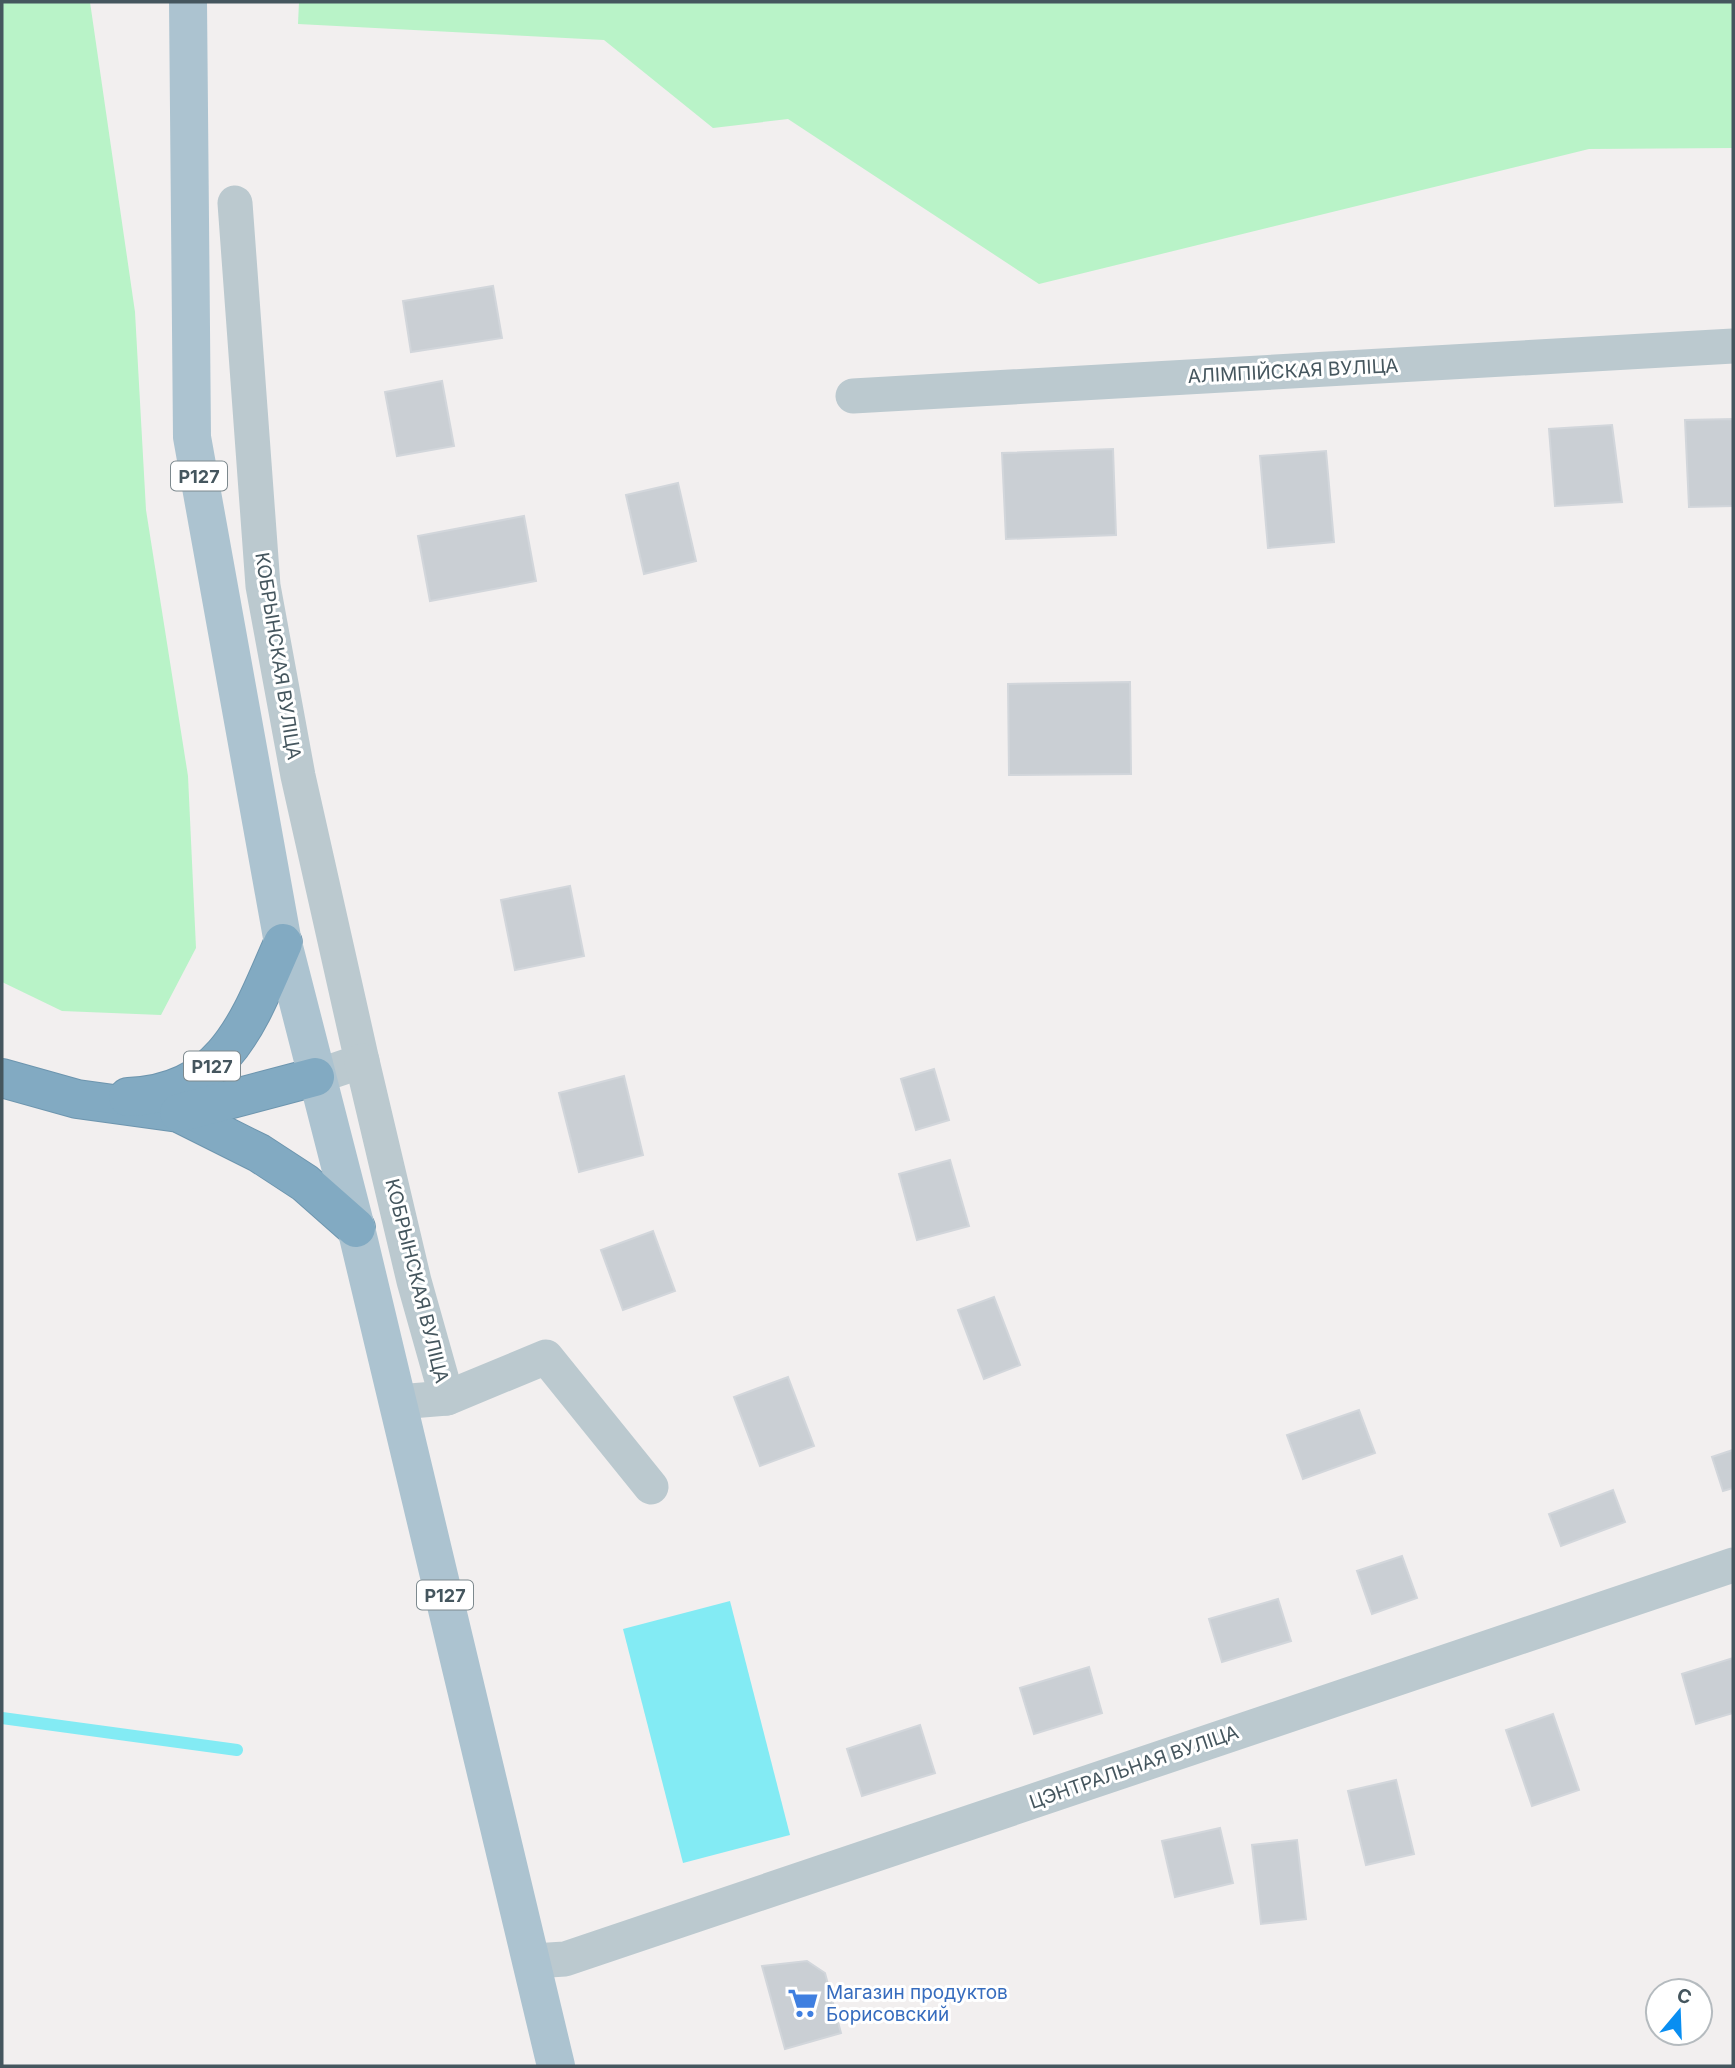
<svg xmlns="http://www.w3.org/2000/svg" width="1735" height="2068" font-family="Inter,sans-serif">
<rect width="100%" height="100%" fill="#f2efef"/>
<!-- green -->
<g fill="#b9f3c8">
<polygon points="2,2 90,2 135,312 146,510 188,776 196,948 161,1015 62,1011 2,982"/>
<polygon points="299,2 1733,2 1733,148 1589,149 1039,284 788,119 713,128 604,40 298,24"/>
</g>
<!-- water -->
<polygon fill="#83ebf4" points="730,1601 790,1835 683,1863 623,1629"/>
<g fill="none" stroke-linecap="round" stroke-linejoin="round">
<!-- stream -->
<polyline stroke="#83ebf4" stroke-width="12" points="2,1718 237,1750"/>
</g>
<!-- building -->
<g fill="#cacfd4" stroke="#d2d6db" stroke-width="2">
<polygon points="493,286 502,338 411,352 403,301"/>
<polygon points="442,381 454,446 397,456 385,392"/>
<polygon points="1733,419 1733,506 1689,507 1685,420"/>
<polygon points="1612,425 1622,502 1555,506 1549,429"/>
<polygon points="1113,449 1116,535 1006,539 1002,453"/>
<polygon points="1326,451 1334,542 1268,548 1260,456"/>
<polygon points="678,483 696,561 644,574 626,495"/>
<polygon points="524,516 536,581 430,601 418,536"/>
<polygon points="1130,682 1131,774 1009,775 1008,684"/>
<polygon points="570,886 584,956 515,970 501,900"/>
<polygon points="934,1069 949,1120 916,1130 901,1079"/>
<polygon points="624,1076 643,1155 579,1172 559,1093"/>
<polygon points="950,1160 969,1226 917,1240 899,1174"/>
<polygon points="653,1231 675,1291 623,1310 601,1250"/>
<polygon points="994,1297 1020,1365 984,1379 958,1310"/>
<polygon points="788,1377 814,1446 760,1466 734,1397"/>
<polygon points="1359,1410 1375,1453 1303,1479 1287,1435"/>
<polygon points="1733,1450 1733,1488 1723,1491 1712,1457"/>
<polygon points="1613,1490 1625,1522 1561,1546 1549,1514"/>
<polygon points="1402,1556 1417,1598 1372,1614 1357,1571"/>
<polygon points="1278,1599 1291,1641 1222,1662 1209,1619"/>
<polygon points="1733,1658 1733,1713 1696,1724 1682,1674"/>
<polygon points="1089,1667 1102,1713 1034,1734 1020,1688"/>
<polygon points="1553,1714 1579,1790 1532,1806 1506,1730"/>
<polygon points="920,1725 935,1773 862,1796 847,1749"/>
<polygon points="1396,1780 1414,1854 1366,1865 1348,1791"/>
<polygon points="1220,1828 1233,1883 1175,1897 1162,1841"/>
<polygon points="1297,1840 1306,1919 1261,1924 1252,1845"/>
<polygon points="807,1961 825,1973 841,2033 785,2049 762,1966"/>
</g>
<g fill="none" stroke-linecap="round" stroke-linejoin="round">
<!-- highway casing -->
<g stroke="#6d95ae" stroke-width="40">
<g id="highway">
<polyline points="2,1078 77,1099 179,1113 259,1153 305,1183 356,1228"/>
<path d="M 128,1097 C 226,1093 249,1020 283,943"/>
<polyline points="179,1113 315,1077"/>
</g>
</g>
<!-- street -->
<g stroke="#bbc9cf" stroke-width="35">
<polyline points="235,203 263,586 298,776 362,1061 315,1077"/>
<polyline points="853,396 1733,346"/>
<polyline points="362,1061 414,1281 447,1398"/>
<polyline points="398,1402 447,1398 546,1357 651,1487"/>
<polyline points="533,1961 565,1959 1733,1565"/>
</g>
<!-- primary -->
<polyline stroke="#acc3d0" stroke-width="38" points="188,2 192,437 283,943 356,1228 556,2066"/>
<!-- highway -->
<use href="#highway" stroke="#82aac2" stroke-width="38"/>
</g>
<!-- icons -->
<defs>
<g id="supermarket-bare" transform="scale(2.415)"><path d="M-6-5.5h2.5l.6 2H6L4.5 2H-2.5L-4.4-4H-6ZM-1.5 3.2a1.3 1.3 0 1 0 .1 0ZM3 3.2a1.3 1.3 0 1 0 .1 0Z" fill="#3f7fe0" stroke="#fff" stroke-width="2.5" paint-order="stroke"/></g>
</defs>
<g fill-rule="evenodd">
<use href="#supermarket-bare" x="803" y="2003"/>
</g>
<g text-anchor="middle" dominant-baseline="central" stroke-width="6" stroke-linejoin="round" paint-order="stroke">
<!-- shield labels -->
<g fill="#fff" stroke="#7d898e" stroke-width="2">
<rect x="171" y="461.5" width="56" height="29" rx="5"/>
<rect x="184" y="1051.5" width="56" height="29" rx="5"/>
<rect x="417" y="1580.5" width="56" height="29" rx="5"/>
</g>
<g font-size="18" font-weight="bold" fill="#45565e">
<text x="199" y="476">Р127</text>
<text x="212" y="1066">Р127</text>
<text x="445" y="1595">Р127</text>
</g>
<!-- street labels -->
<g font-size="19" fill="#45565e" stroke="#fff">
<text transform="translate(1293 371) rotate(-3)">АЛІМПІЙСКАЯ ВУЛІЦА</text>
<text transform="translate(278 656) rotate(81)">КОБРЫНСКАЯ ВУЛІЦА</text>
<text transform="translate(417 1281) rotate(76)">КОБРЫНСКАЯ ВУЛІЦА</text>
<text transform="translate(1134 1767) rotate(-19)">ЦЭНТРАЛЬНАЯ ВУЛІЦА</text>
</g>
<!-- shop labels -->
<g font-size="19" fill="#366cbe" stroke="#fff" text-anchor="start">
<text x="826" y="1992">Магазин продуктов<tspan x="826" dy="22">Борисовский</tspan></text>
</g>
</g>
<!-- border -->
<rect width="1735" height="2068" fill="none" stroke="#45565e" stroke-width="7"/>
<!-- north arrow -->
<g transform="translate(1679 2012) rotate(19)"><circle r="33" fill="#ffffff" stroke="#b5bbbf" stroke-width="2"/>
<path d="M0-5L12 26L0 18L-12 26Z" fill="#098ef1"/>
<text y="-10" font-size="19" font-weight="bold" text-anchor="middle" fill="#45565e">С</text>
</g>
</svg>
